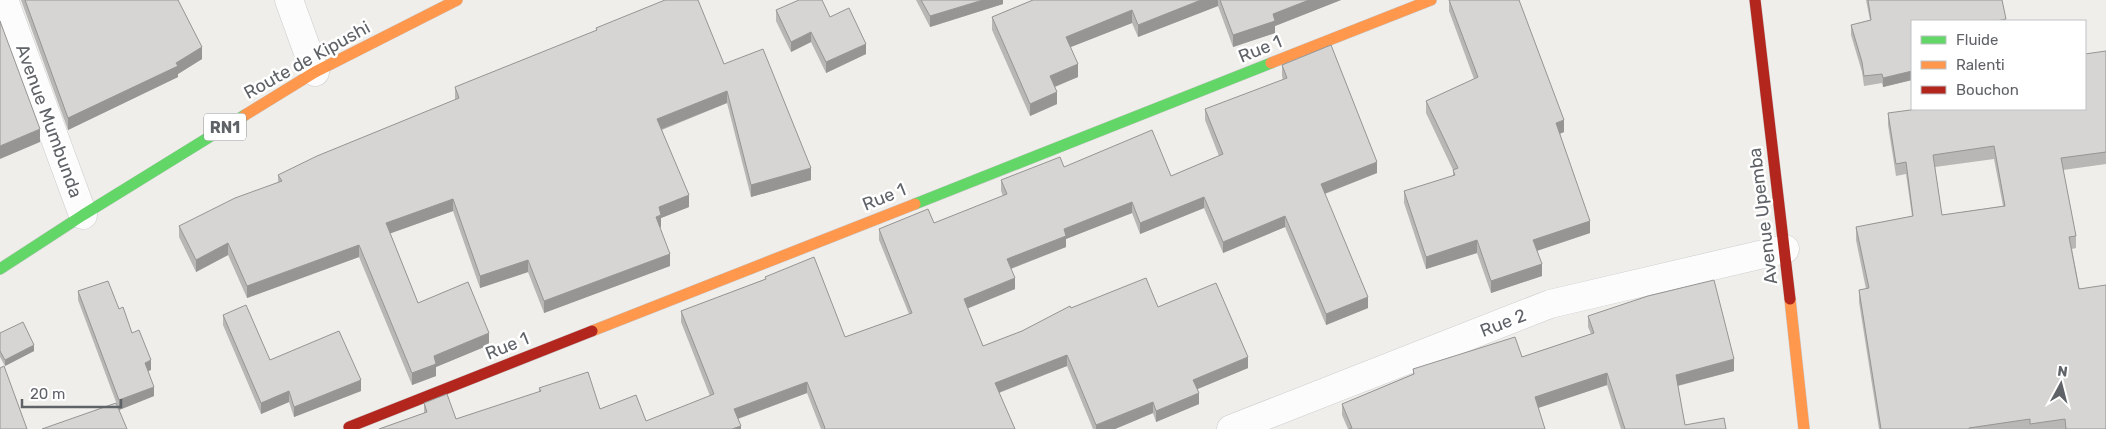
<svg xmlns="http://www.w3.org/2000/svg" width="2106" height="429" font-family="Rubik,sans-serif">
<rect width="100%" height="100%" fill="#efeeea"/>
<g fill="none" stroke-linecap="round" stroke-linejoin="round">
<!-- street casing -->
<g stroke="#cbcccc" stroke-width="29">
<g id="street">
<polyline points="4,0 83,215"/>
<polyline points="289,0 315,72"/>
<polyline points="1231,429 1550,304 1785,249"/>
</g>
</g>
<!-- fast casing -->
<g stroke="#cacacb" stroke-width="12">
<g id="fast">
<polyline points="915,204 1271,63"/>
<polyline points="0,269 83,215 245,115"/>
</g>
</g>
<!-- slow casing -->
<g stroke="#cacacb" stroke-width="12">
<g id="slow">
<polyline points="1271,63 1431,0"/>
<polyline points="245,115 315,72 457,0"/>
<polyline points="1790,299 1804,429"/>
<polyline points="592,331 915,204"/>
</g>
</g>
<!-- jam casing -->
<g stroke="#cacacb" stroke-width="12">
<g id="jam">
<polyline points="1755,0 1790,299"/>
<polyline points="349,427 592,331"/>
</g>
</g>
<!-- street -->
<use href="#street" stroke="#fdfcfc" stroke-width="28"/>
<!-- fast -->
<use href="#fast" stroke="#63d668" stroke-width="11"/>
<!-- slow -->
<use href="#slow" stroke="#ff974d" stroke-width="11"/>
<!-- jam -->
<use href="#jam" stroke="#b3261e" stroke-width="11"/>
</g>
<!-- wall -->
<g fill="#b8b7b5" fill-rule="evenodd">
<polygon points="21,0 178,0 202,59 178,74 178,77 68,130"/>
<polygon points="916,0 1003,0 1003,4 930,27"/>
<polygon points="1033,0 1341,0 1275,26 1275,33 1233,47 1218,6 1138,37 1132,23 1070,47 1078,77 1054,86 1057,104 1030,116 992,30 992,17"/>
<polygon points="1449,0 1564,132 1560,134 1590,233 1537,251 1542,276 1491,293 1477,253 1426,269 1404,203 1404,191 1453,176 1453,170 1426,113 1426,101 1474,79 1449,11"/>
<polygon points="1866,0 2002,0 2006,21 1912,21 1912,80 1883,87 1882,83 1864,86 1862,72 1851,35 1851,25 1870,20"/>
<polygon points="776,10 830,17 866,54 826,73 811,42 791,52 776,21"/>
<polygon points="596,28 724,64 811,180 751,197 727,103 662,130 689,207 661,218 661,227 660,228 670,266 544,313 528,272 480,288 453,211 390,233 418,303 489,345 436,367 436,376 412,385 359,257 247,298 228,255 196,272 179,237 179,226 278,182 278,175 455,100 455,87 596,31"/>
<path d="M 2106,51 L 2106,164 L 2063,170 L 2076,236 L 2076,248 L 2072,249 L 2106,429 L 1879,429 L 1859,302 L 1859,290 L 1866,289 L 1856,240 L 1856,227 L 1912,216 L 1906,174 L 1896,176 L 1888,125 L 1888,113 L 2085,109 ZM 1994,159 L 2003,206 L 1942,215 L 1935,167 Z"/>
<polygon points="1282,65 1377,173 1325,194 1368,308 1326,325 1285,227 1223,253 1204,208 1140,234 1132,213 1066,239 1066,247 1011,269 1015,289 967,308 983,346 1022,331 1071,308 1158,307 1248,368 1197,389 1199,404 1156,422 1153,413 1115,429 1093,429 1067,366 999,393 1015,429 821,429 807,393 738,419 741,429 379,429 424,413 424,403 456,419 539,392 539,388 600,409 646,421 710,396 681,322 681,311 765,279 765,277 845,337 909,314 879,240 879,229 934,223 1003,196 1001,191 1001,180 1064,167 1171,176 1219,156 1205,120 1205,109 1283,80 1282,76"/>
<polygon points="78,291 119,309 132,333 151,370 148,371 154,396 119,410 78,300"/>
<polygon points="223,315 270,360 361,391 294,417 289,402 261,414 223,325"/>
<polygon points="1588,316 1734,371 1678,386 1685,425 1726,429 1621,429 1607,385 1538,408 1545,429 1348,429 1342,415 1342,404 1413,374 1413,369 1522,357 1591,334 1588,327"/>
<polygon points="0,333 34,351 5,366 0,357"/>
</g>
<!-- shaded-wall -->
<g fill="#969594">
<polygon points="983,0 1003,0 1003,4 930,27 930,16"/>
<polygon points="1201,0 1218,0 1218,6 1138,37 1138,25"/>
<polygon points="1309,0 1341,0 1275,26 1275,33 1233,47 1233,35 1273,14"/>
<polygon points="1132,10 1132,23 1066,49 1066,37"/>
<polygon points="2006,19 2006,21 1996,21"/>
<polygon points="811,32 811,42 791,52 791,42"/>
<polygon points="866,44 866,54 826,73 826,62"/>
<polygon points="202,47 202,59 178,74 178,77 68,130 68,118 176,63"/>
<polygon points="1078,64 1078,77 1050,89 1050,76"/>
<polygon points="1912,71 1912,80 1883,87 1883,78"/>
<polygon points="727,91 727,103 657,131 657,119"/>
<polygon points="1057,92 1057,104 1030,116 1030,104"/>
<polygon points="1564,120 1564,132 1556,135 1556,123"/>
<polygon points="40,129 40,142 0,159 0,146"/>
<polygon points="1377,162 1377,173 1321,195 1321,184"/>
<polygon points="811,168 811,180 751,197 751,185"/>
<polygon points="689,195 689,207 661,218 661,227 656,229 656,217 659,207"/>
<polygon points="1204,197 1204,208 1140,234 1140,223"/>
<polygon points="453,199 453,211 386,235 386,223"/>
<polygon points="1132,202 1132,213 1066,239 1066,247 1007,270 1007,259 1064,229"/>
<polygon points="1285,216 1285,227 1223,253 1223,242"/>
<polygon points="1590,221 1590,233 1533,252 1533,240"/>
<polygon points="1477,240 1477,253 1426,269 1426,257"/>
<polygon points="228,243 228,255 196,272 196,260"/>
<polygon points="359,245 359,257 247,298 247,286"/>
<polygon points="670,254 670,266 544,313 544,301"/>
<polygon points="528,260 528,272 480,288 480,276"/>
<polygon points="1542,264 1542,276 1491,293 1491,281"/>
<polygon points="1015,278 1015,289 964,310 964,299"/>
<polygon points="1368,297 1368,308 1326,325 1326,314"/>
<polygon points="489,333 489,345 436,367 436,376 412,385 412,373 434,356"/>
<polygon points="34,345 34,351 5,366 5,360"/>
<polygon points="1067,355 1067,366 995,394 995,383"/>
<polygon points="1248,357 1248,368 1193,391 1193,380"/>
<polygon points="1734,359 1734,371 1676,386 1676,375"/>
<polygon points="151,360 151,370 145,372 145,363"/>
<polygon points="1607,373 1607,385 1535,409 1535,397"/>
<polygon points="361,380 361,391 294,417 294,407"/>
<polygon points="807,382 807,393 734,420 734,409"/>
<polygon points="154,387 154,396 119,410 119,400"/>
<polygon points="289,391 289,402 261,414 261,403"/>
<polygon points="1199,393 1199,404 1156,422 1156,411"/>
<polygon points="1153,402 1153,413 1115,429 1096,429 1096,425"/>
<polygon points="741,426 741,429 732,429"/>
</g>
<!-- building -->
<g fill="#d6d5d3" stroke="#969594" fill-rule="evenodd">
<polygon points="25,0 178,0 202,47 176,63 178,66 68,118"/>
<polygon points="665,0 698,0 724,64 763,49 811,168 751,185 727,91 657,119 689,195 659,207 661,215 656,217 670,254 544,301 528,260 480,276 453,199 386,223 418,303 468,282 489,333 434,356 436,364 412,373 359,245 247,286 228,243 196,260 179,226 235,198 282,181 278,175 317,156 459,98 455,87 597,30 596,28"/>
<polygon points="799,0 822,0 830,17 849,8 866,44 826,62 811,32 791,42 776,10"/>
<polygon points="921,0 983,0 930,16"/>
<polygon points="1033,0 1201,0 1138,25 1132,10 1066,37 1078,64 1050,76 1057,92 1030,104 992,17"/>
<polygon points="1220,0 1309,0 1273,14 1275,21 1233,35"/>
<polygon points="1449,0 1519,0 1564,120 1556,123 1590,221 1533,240 1542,264 1491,281 1477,240 1426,257 1404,191 1455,175 1453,170 1458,168 1426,101 1478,77"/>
<polygon points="1868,0 2002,0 2006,19 1996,21 1912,21 1912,71 1883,78 1882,74 1864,76 1862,62 1851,25 1871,20"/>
<polygon points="0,21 40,129 0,146"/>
<polygon points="1331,45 1377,162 1321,184 1368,297 1326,314 1285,216 1223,242 1204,197 1140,223 1132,202 1064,229 1066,236 1007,259 1015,278 964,299 983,346 1022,331 1070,306 1071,308 1146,278 1158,307 1216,283 1248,357 1193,380 1199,393 1156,411 1153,402 1096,425 1067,355 995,383 1015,429 824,429 825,428 807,382 734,409 741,426 732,429 379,429 427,412 424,403 447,394 456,419 541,391 539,388 588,372 600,409 636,395 646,421 714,394 681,311 766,279 765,277 814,257 845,337 912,313 879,229 928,209 934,223 1007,194 1001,180 1060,157 1064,167 1152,130 1171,176 1223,154 1205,109 1287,78 1282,65"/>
<path d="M 2106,51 L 2106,152 L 2061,158 L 2076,236 L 2069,237 L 2079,289 L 2106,285 L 2106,429 L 2066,429 L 2065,419 L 2030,424 L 2030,419 L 1969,428 L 1969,429 L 1881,429 L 1859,290 L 1869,288 L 1856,227 L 1913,216 L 1906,162 L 1896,164 L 1888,113 L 1918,109 L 2085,109 L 2085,54 ZM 1994,146 L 2005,206 L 1942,215 L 1933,155 Z"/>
<polygon points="1714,280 1734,359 1676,375 1685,425 1724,418 1726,429 1625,429 1607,373 1535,397 1545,429 1349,429 1352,428 1342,404 1414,374 1413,369 1515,337 1522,357 1594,333 1588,316 1648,296"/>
<polygon points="108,281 119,309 123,307 132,333 139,330 151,360 145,363 154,387 119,400 78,291"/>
<polygon points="246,305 270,360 339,331 361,380 294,407 289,391 261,403 223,315"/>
<polygon points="23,322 34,345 5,360 0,351 0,333"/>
<polygon points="4,366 27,429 0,429 0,368"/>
<polygon points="116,403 127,429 42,429"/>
</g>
<g text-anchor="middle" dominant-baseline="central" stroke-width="5" stroke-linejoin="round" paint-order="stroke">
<!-- shield labels -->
<rect fill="#fff" stroke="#8f9295" stroke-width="1" x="204" y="113.5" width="42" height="27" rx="4"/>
<g font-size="16" font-weight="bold" fill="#5f6368">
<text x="225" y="127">RN1</text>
</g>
<!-- street labels -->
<g font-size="18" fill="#5f6368" stroke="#fff">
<text transform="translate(1260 49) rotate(-22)">Rue 1</text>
<text transform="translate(307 60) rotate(-29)">Route de Kipushi</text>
<text transform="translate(49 121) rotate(70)">Avenue Mumbunda</text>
<text transform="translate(884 197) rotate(-22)">Rue 1</text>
<text transform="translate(1763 216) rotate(-97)">Avenue Upemba</text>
<text transform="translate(1503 323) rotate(-21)">Rue 2</text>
<text transform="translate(507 346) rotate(-22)">Rue 1</text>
</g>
</g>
<!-- legend -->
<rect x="1911" y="20" width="175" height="90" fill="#ffffff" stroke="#bfc1c3"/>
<rect x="1921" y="36" width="25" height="8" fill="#63d668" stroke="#bfc1c3"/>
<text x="1956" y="45" font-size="15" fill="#5f6368">Fluide</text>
<rect x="1921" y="61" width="25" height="8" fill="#ff974d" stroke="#bfc1c3"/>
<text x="1956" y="70" font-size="15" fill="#5f6368">Ralenti</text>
<rect x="1921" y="86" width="25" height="8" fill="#b3261e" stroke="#bfc1c3"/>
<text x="1956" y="95" font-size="15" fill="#5f6368">Bouchon</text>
<!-- north arrow -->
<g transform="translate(2061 384) rotate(7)" stroke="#ffffff" stroke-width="4" paint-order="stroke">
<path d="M0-4L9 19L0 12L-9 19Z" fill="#5f6368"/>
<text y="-8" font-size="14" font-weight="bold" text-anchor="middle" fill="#5f6368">N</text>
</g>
<!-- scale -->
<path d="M22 399v8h99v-8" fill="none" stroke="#5f6368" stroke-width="2.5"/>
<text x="30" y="399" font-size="15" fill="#5f6368" stroke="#ffffff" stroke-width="4" paint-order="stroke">20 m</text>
</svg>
